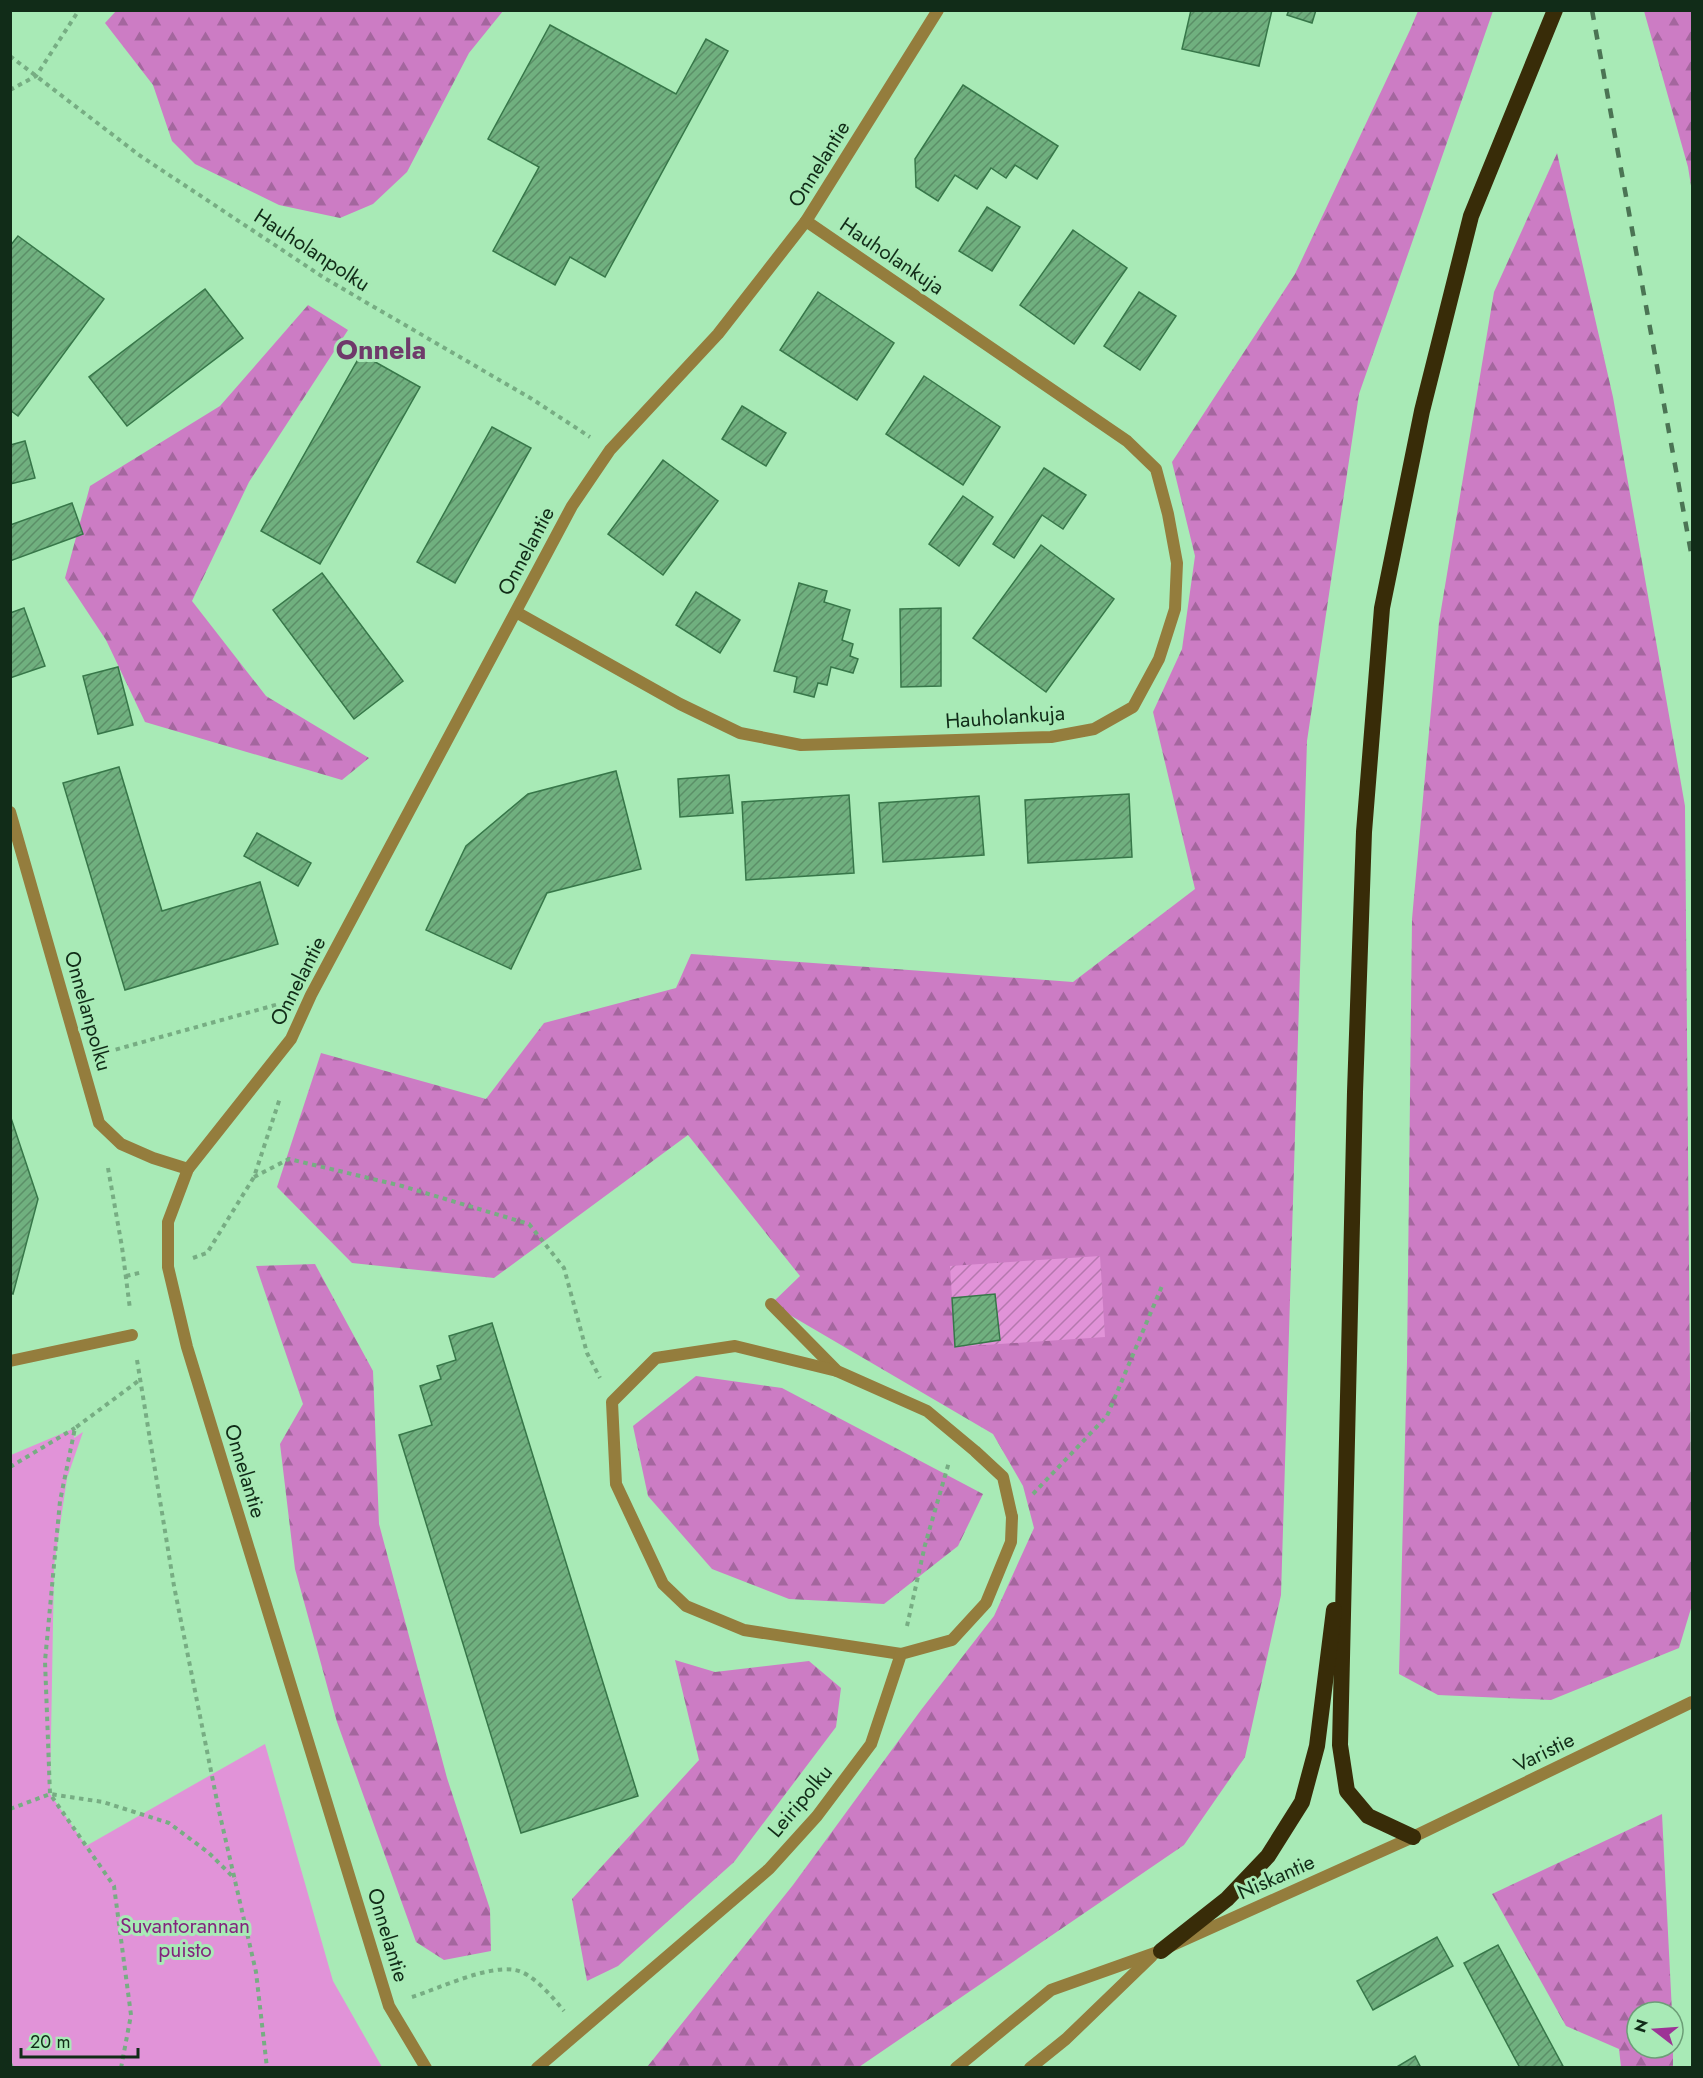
<svg xmlns="http://www.w3.org/2000/svg" width="1703" height="2078" font-family="Jost,sans-serif">
<defs>
<pattern id="forest-firs" width="22" height="20" patternUnits="userSpaceOnUse" patternTransform="scale(1.5)"><rect width="22" height="20" fill="#cc7cc4"/><path d="M5 1l3.5 6h-7zM16 11l3.5 6h-7z" fill="#a4669e"/></pattern>
<pattern id="garden-furrows" width="10" height="10" patternUnits="userSpaceOnUse" patternTransform="scale(1.5)"><rect width="10" height="10" fill="#e193d8"/><path d="M-1 1l2-2M0 10L10 0M9 11l2-2" fill="none" stroke="#b578ae"/></pattern>
<pattern id="building-hatch" width="6" height="6" patternUnits="userSpaceOnUse" patternTransform="scale(1.5)"><rect width="6" height="6" fill="#70b07f"/><path d="M-1 1l2-2M0 6l6-6M5 7l2-2" fill="none" stroke="#5b8f67"/></pattern>
</defs>
<rect width="100%" height="100%" fill="#a8eab6"/>
<!-- forest -->
<g fill="url(#forest-firs)">
<polygon points="116,11 116,10 503,11 469,53 407,172 373,204 340,218 279,205 195,164 172,141 153,85 105,23"/>
<polygon points="1418,11 1493,11 1359,394 1307,741 1281,1595 1245,1757 1184,1845 859,2067 647,2067 793,1885 921,1710 994,1616 1034,1528 1023,1486 993,1434 771,1304 800,1276 688,1135 494,1278 352,1263 277,1187 321,1053 486,1099 544,1023 676,988 691,954 1073,982 1195,889 1153,712 1182,649 1195,556 1172,462 1295,274 1410,30"/>
<polygon points="1644,11 1692,11 1692,192 1688,167"/>
<polygon points="1557,153 1613,397 1685,806 1692,1605 1679,1648 1551,1700 1438,1695 1399,1674 1407,1362 1412,919 1439,622 1494,292"/>
<polygon points="308,305 348,330 249,482 192,601 266,696 369,758 342,780 145,722 106,640 65,578 90,486 220,406"/>
<polygon points="315,1264 373,1371 379,1524 447,1778 490,1909 491,1951 444,1960 416,1942 337,1722 295,1569 280,1444 303,1404 256,1266"/>
<polygon points="696,1376 782,1388 983,1494 958,1546 884,1604 789,1599 712,1569 648,1496 633,1426"/>
<polygon points="675,1660 715,1672 809,1661 841,1688 836,1727 734,1862 618,1966 587,1981 572,1899 699,1760"/>
<polygon points="1662,1814 1672,2012 1637,2012 1637,2048 1673,2048 1673,2028 1673,2067 1621,2067 1619,2049 1566,2026 1492,1894"/>
</g>
<!-- park -->
<polygon fill="#e193d8" points="75,1428 74,1438 83,1432 67,1478 54,1566 50,1794 86,1846 265,1744 333,1981 382,2067 11,2067 11,1455"/>
<!-- garden -->
<polygon fill="url(#garden-furrows)" points="1100,1256 1105,1337 955,1347 950,1266"/>
<!-- building -->
<g fill="url(#building-hatch)" stroke="#377749" stroke-width="1.5">
<polygon points="1191,10 1272,10 1259,66 1182,49"/>
<polygon points="1289,10 1316,10 1312,23 1287,15"/>
<polygon points="550,25 676,94 706,39 728,51 605,277 570,257 555,285 493,251 539,167 488,139"/>
<polygon points="963,85 1058,146 1037,179 1015,165 1006,178 991,168 977,189 955,175 938,201 916,187 915,159"/>
<polygon points="987,207 1020,227 992,271 959,251"/>
<polygon points="1073,230 1127,268 1074,344 1020,305"/>
<polygon points="18,236 104,299 18,416 10,410 10,246"/>
<polygon points="205,289 243,338 127,426 89,377"/>
<polygon points="818,292 894,343 857,400 780,350"/>
<polygon points="1139,292 1176,316 1140,370 1104,346"/>
<polygon points="361,354 420,387 320,564 261,531"/>
<polygon points="924,376 1000,427 963,485 886,434"/>
<polygon points="742,406 786,433 766,466 722,439"/>
<polygon points="492,427 531,448 455,583 417,562"/>
<polygon points="25,441 35,478 10,484 10,445"/>
<polygon points="663,460 718,501 663,575 608,534"/>
<polygon points="1044,468 1086,495 1063,529 1042,515 1014,558 993,544"/>
<polygon points="963,496 993,517 959,566 929,544"/>
<polygon points="72,503 83,534 10,561 10,525"/>
<polygon points="1041,545 1114,599 1046,692 973,638"/>
<polygon points="322,573 403,681 354,719 273,610"/>
<polygon points="799,583 827,591 824,602 850,610 842,640 853,644 850,656 858,659 853,673 831,667 827,685 818,683 814,697 794,692 797,677 774,671"/>
<polygon points="696,592 740,620 720,653 676,625"/>
<polygon points="24,608 45,666 10,678 10,613"/>
<polygon points="941,608 941,686 901,687 900,609"/>
<polygon points="118,667 133,725 98,734 83,676"/>
<polygon points="119,767 162,911 260,882 278,944 125,990 63,783"/>
<polygon points="616,771 641,869 547,893 511,969 426,930 466,846 528,794"/>
<polygon points="729,775 733,813 680,817 678,779"/>
<polygon points="1129,794 1132,857 1028,863 1025,800"/>
<polygon points="849,795 854,873 746,880 742,802"/>
<polygon points="979,796 984,855 883,862 879,803"/>
<polygon points="257,833 311,863 298,886 244,856"/>
<polygon points="10,1115 38,1199 13,1294 10,1293"/>
<polygon points="995,1294 1000,1340 955,1347 952,1298"/>
<polygon points="492,1323 638,1796 521,1833 399,1435 432,1425 420,1386 441,1379 437,1366 456,1360 449,1336"/>
<polygon points="1437,1937 1453,1966 1373,2010 1357,1981"/>
<polygon points="1498,1945 1564,2068 1520,2068 1464,1963"/>
<polygon points="1415,2056 1421,2068 1395,2068"/>
</g>
<g fill="none" stroke-linecap="round" stroke-linejoin="round">
<!-- path -->
<g stroke="#77ad83" stroke-width="4" stroke-dasharray="4.5 4.5" stroke-linecap="butt">
<polyline points="10,56 139,155 326,279 532,399 590,437"/>
<polyline points="10,90 36,76 79,10"/>
<polyline points="107,1052 279,1004"/>
<polyline points="108,1168 122,1247 130,1309"/>
<polyline points="254,1177 289,1159 402,1186 529,1224 564,1268 587,1353 600,1378"/>
<polyline points="193,1258 207,1253 254,1177 280,1098"/>
<polyline points="126,1276 143,1272"/>
<polyline points="137,1360 174,1586 219,1811 256,1972 267,2068"/>
<polyline points="10,1467 75,1428"/>
<polyline points="1033,1494 1107,1416 1162,1286"/>
<polyline points="907,1626 925,1545 949,1462"/>
<polyline points="10,1809 50,1794 103,1802 169,1823 209,1853 235,1879"/>
<path d="M 412,1997 C 440,1988 487,1965 515,1970 C 533,1973 553,1998 564,2011"/>
<polyline points="10,2063 12,2068"/>
<polyline points="121,2068 131,2015 114,1886 50,1794 45,1661 60,1501 75,1428 141,1379"/>
</g>
<!-- service -->
<g stroke="#947d3d" stroke-width="12">
<polyline points="771,1304 837,1371 927,1411 975,1451 1003,1477 1012,1517"/>
<polyline points="10,1361 132,1335"/>
<polyline points="837,1371 735,1346 656,1358 612,1402 616,1484 663,1584 686,1606 744,1630 901,1654"/>
</g>
<!-- minor -->
<g stroke="#947d3d" stroke-width="12">
<polyline points="516,612 680,704 740,733 801,745 1051,737 1094,729 1133,707 1159,659 1175,609 1177,563 1168,514 1156,469 1127,441 806,221"/>
<polyline points="10,812 99,1123 121,1144 153,1158 188,1169"/>
<polyline points="426,2068 389,2006 187,1347 168,1267 168,1222 188,1169 291,1039 311,995 572,506 610,450 718,334 806,221 938,10"/>
<polyline points="537,2068 769,1869 817,1816 871,1744 901,1654 952,1640 986,1603 1011,1542 1012,1517"/>
</g>
<!-- tertiary -->
<g stroke="#947d3d" stroke-width="12">
<polyline points="956,2068 1051,1990 1155,1953 1413,1837 1692,1702"/>
<polyline points="1030,2068 1066,2039 1152,1956"/>
</g>
<!-- trunk -->
<g stroke="#382c08" stroke-width="16">
<polyline points="1413,1837 1368,1816 1347,1791 1340,1745 1355,1092 1364,832 1382,608 1422,411 1471,216 1555,10"/>
<polyline points="1161,1951 1227,1899 1268,1856 1302,1802 1317,1746 1334,1610"/>
</g>
<!-- rail -->
<polyline stroke="#4b7454" stroke-width="4.5" stroke-dasharray="10 10" stroke-linecap="butt" points="1592,10 1692,558"/>
</g>
<g text-anchor="middle" dominant-baseline="central" stroke-width="6" stroke-linejoin="round" paint-order="stroke">
<!-- street labels -->
<g font-size="21" fill="#112c18" stroke="#a8eab6">
<text transform="translate(819 164) rotate(-58)">Onnelantie</text>
<text transform="translate(312 250) rotate(33)">Hauholanpolku</text>
<text transform="translate(892 256) rotate(34)">Hauholankuja</text>
<text transform="translate(526 551) rotate(-62)">Onnelantie</text>
<text transform="translate(1005 717) rotate(-4)">Hauholankuja</text>
<text transform="translate(298 981) rotate(-63)">Onnelantie</text>
<text transform="translate(88 1011) rotate(74)">Onnelanpolku</text>
<text transform="translate(245 1471) rotate(73)">Onnelantie</text>
<text transform="translate(1544 1752) rotate(-26)">Varistie</text>
<text transform="translate(800 1801) rotate(-50)">Leiripolku</text>
<text transform="translate(1276 1877) rotate(-24)">Niskantie</text>
<text transform="translate(388 1935) rotate(73)">Onnelantie</text>
</g>
<!-- park labels -->
<g font-size="21" fill="#83247d" stroke="#a8eab6">
<text x="185" y="1926">Suvantorannan<tspan x="185" dy="24">puisto</tspan></text>
</g>
<!-- district labels -->
<g font-size="27" font-weight="bold" fill="#6f3a6a" stroke="#a8eab6">
<text x="381" y="349">Onnela</text>
</g>
</g>
<!-- border -->
<rect width="1703" height="2078" fill="none" stroke="#112c18" stroke-width="24"/>
<!-- north arrow -->
<g transform="translate(1655 2030) rotate(287)"><circle r="28" fill="#a8eab6" stroke="#6c9e77" stroke-width="1.5"/>
<path d="M0-4.5L10 22L0 15L-10 22Z" fill="#9d3496"/>
<text y="-9" font-size="16" font-weight="bold" text-anchor="middle" fill="#112c18">N</text>
</g>
<!-- scale -->
<path d="M21 2048v9h117v-9" fill="none" stroke="#112c18" stroke-width="3"/>
<text x="30" y="2048" font-size="18" fill="#112c18" stroke="#a8eab6" stroke-width="4.5" paint-order="stroke">20 m</text>
</svg>
